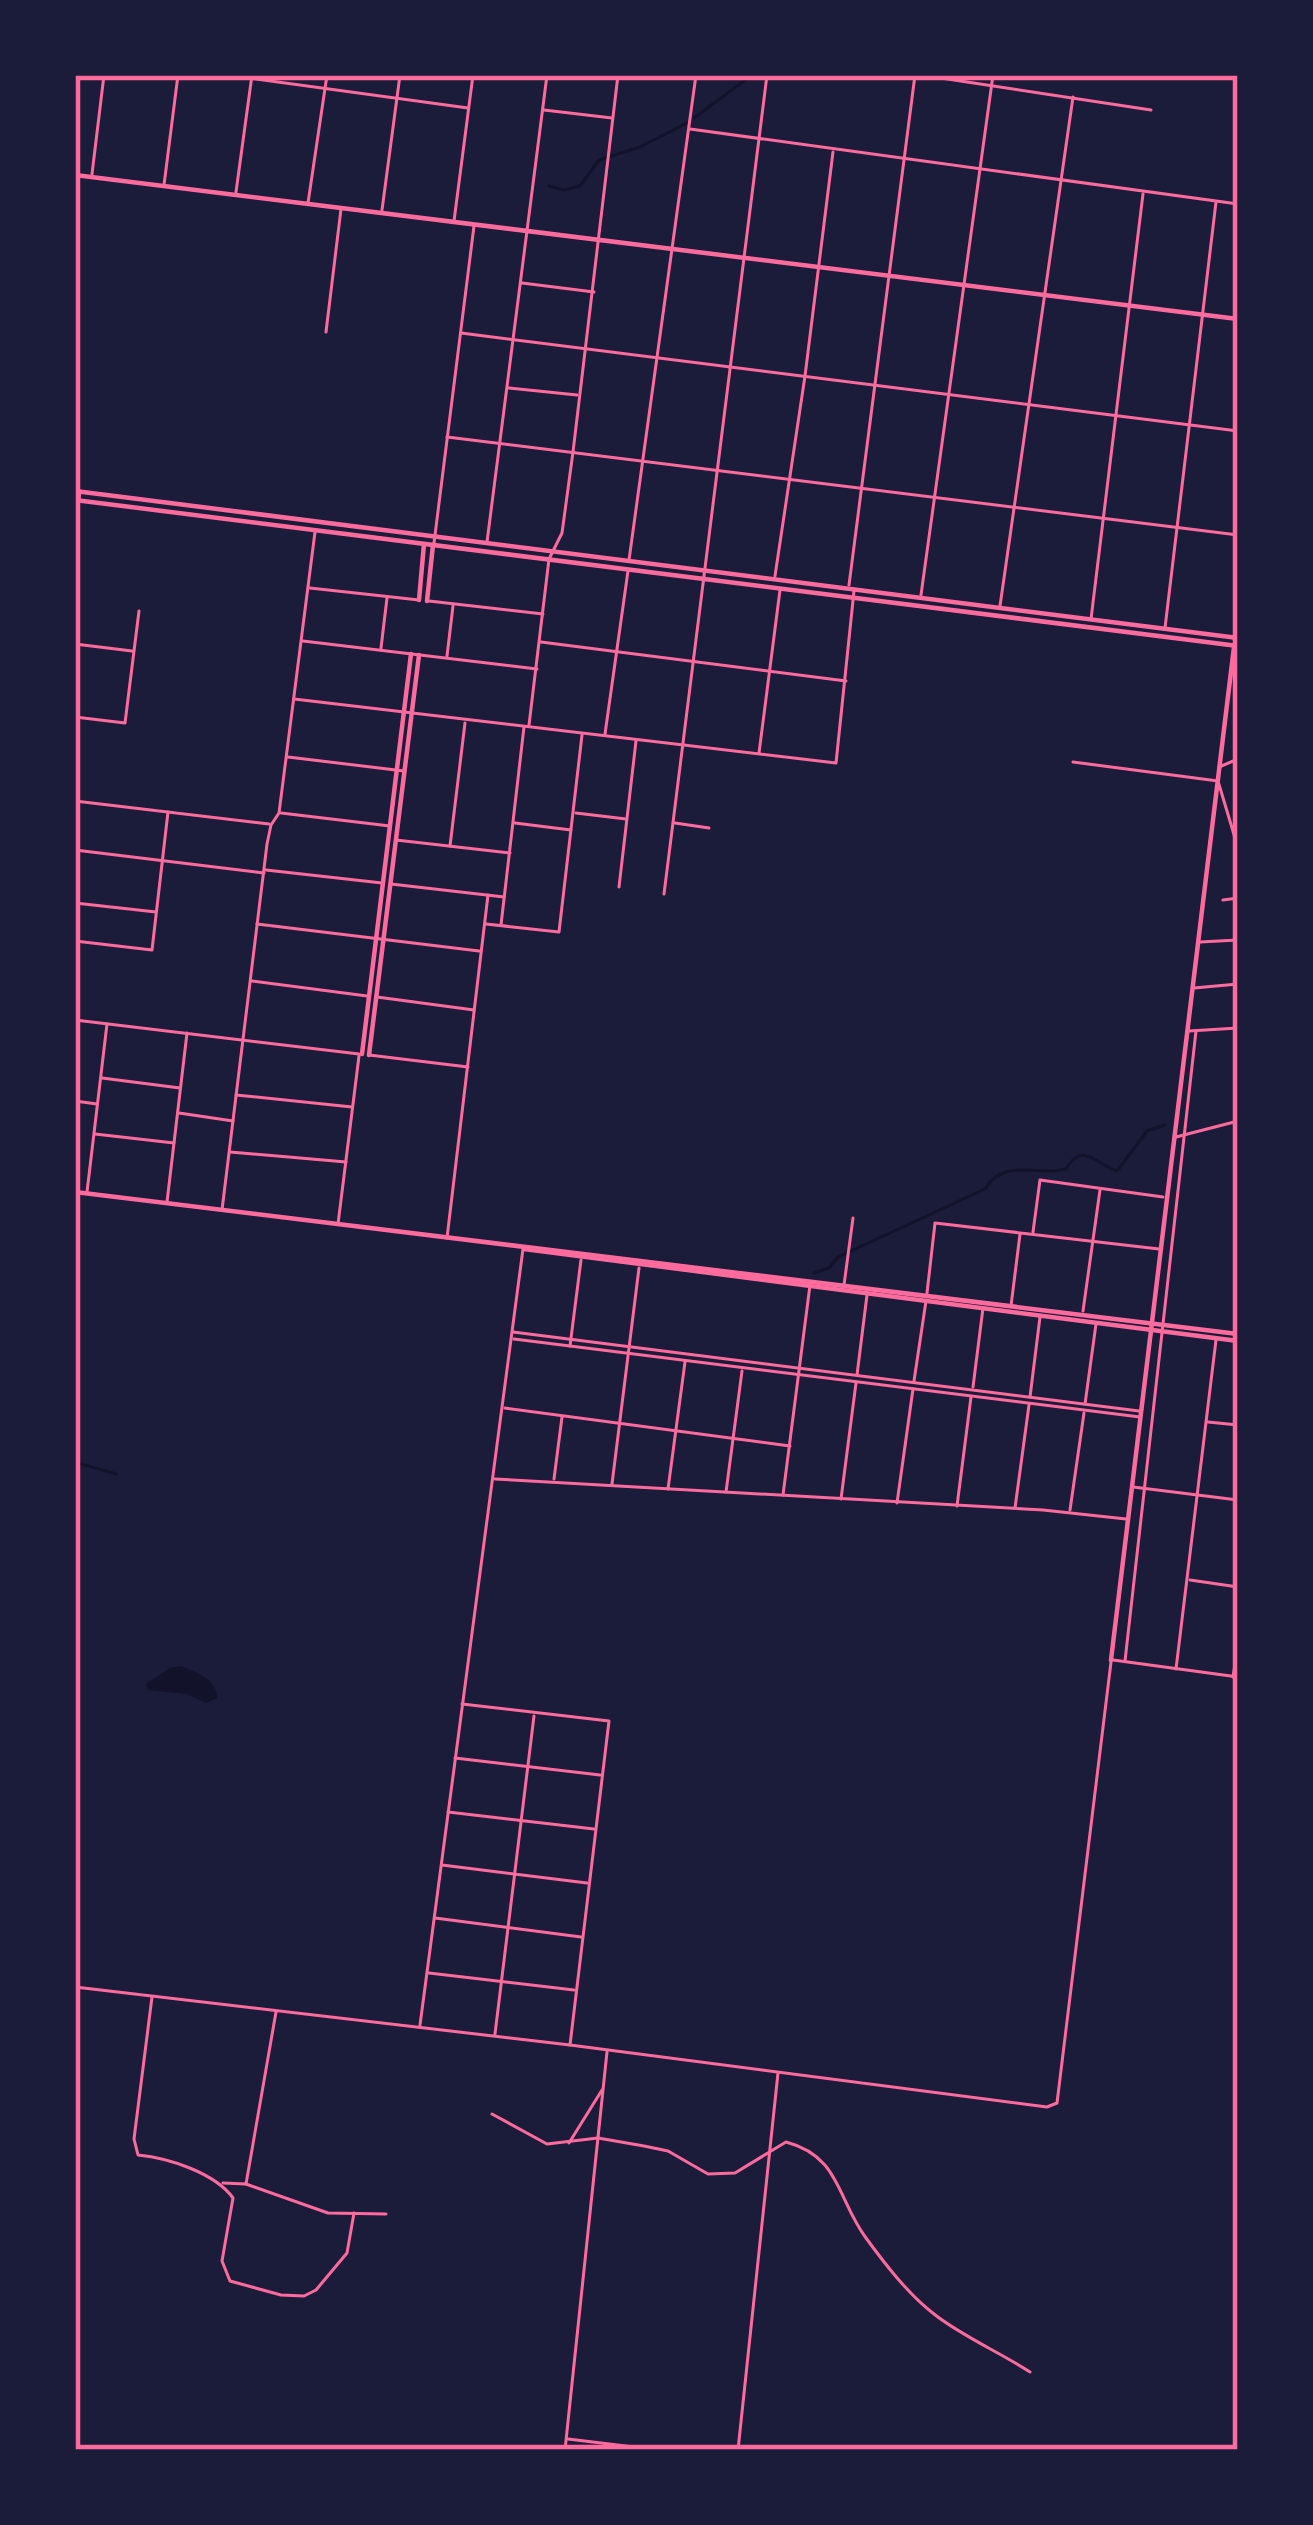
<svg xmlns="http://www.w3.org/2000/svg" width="1313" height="2525" font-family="Arial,sans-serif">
<rect width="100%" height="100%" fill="#1b1b3a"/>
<!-- water -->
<path fill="#12122b" d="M 181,1666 C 196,1673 217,1678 217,1698 L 206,1703 L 187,1694 L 148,1690 L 146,1684 L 170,1668 Z"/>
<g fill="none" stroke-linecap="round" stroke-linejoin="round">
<!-- stream -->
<g stroke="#12122b" stroke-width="3">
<polyline points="694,118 752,75"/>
<polyline points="549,186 564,190 580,186 599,160 640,147 687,123"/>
<path d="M 814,1273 L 829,1268 L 838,1257 L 985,1189 C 1005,1157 1036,1177 1066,1169 C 1082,1140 1097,1165 1117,1171 L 1147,1131 L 1165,1125"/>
<polyline points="75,1462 116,1474"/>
</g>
<!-- minor -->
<g stroke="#ff6b9d" stroke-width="3">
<polyline points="226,75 468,108"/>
<polyline points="921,75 1151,110"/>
<polyline points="544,110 612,118"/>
<polyline points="690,129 1238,204"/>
<polyline points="92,174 104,75"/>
<polyline points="164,185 178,75"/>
<polyline points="236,192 252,75"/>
<polyline points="308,203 327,75"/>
<polyline points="382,210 400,75"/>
<polyline points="454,221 473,75"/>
<polyline points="522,283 594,292"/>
<polyline points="326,332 341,209"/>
<polyline points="461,333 1238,431"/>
<polyline points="509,388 577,395"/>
<polyline points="447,437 1238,535"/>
<polyline points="75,537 80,491"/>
<polyline points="487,542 547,75"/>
<polyline points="434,543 474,226"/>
<polyline points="629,560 696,75"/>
<polyline points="775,576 805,376 833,152"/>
<polyline points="849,585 915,75"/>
<polyline points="310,588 419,600"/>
<polyline points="921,595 993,75"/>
<polyline points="429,601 543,614"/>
<polyline points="1000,606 1073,97"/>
<polyline points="1091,619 1143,194"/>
<polyline points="1165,628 1216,202"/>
<polyline points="303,641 537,669"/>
<polyline points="541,642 846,681"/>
<polyline points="75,644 132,651"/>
<polyline points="381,648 387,598"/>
<polyline points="447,656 453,606"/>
<polyline points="294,699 836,763 854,591"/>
<polyline points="75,717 125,723 139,611"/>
<polyline points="529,725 549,559 562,533 573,452 618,75"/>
<polyline points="605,734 628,571"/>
<polyline points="759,753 780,590"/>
<polyline points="288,757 404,771"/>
<polyline points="1073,762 1218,781 1238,848"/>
<polyline points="1219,767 1238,759"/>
<polyline points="75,801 269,824"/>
<polyline points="281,813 390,826"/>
<polyline points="576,813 626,819"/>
<polyline points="515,823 571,830"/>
<polyline points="675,823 709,828"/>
<polyline points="75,828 78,803"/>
<polyline points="396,840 510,853"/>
<polyline points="450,846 465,723"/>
<polyline points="75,850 264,873"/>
<polyline points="266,870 382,883"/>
<polyline points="391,884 504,897"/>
<polyline points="619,887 636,741"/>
<polyline points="664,894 767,75"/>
<polyline points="1223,900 1238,898"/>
<polyline points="75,903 156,912"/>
<polyline points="257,924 479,951"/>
<polyline points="486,924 559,932 582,735"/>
<polyline points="501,925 524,727"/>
<polyline points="75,941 152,950 168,812"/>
<polyline points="1200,942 1238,940"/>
<polyline points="252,981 367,996"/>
<polyline points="1194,988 1238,984"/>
<polyline points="377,997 474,1010"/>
<polyline points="75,1020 359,1054"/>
<polyline points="1189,1031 1238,1028"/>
<polyline points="369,1055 468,1067"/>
<polyline points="102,1078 180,1088"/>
<polyline points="236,1095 352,1107"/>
<polyline points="75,1101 97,1104"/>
<polyline points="179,1113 233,1121"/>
<polyline points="95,1134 174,1143"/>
<polyline points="1176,1137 1238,1121"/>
<polyline points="230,1152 346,1162"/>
<polyline points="87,1192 107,1024"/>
<polyline points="167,1202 187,1033"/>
<polyline points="222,1210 267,844 271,825 279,813 315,532"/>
<polyline points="338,1224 359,1056"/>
<polyline points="1033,1232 1040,1180 1163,1197"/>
<polyline points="447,1238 488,895"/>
<polyline points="844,1285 853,1218"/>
<polyline points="927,1293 935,1223 1159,1249"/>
<polyline points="1011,1306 1020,1234"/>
<polyline points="1083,1311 1100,1190"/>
<polyline points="513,1332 1139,1411"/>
<polyline points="514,1339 1140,1417"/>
<polyline points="570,1346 581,1260"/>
<polyline points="857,1375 867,1295"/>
<polyline points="914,1381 926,1301"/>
<polyline points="973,1387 983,1308"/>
<polyline points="1030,1397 1040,1317"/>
<polyline points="1085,1404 1096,1324"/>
<polyline points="505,1408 790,1446"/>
<polyline points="1208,1422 1238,1425"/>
<polyline points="495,1479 1043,1510 1126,1519"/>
<polyline points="554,1479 562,1417"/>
<polyline points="612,1484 639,1268"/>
<polyline points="1133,1487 1238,1500"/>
<polyline points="668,1489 685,1362"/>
<polyline points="726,1492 742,1371"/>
<polyline points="783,1495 810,1285"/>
<polyline points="841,1499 856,1383"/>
<polyline points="897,1503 913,1389"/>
<polyline points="957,1506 971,1397"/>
<polyline points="1015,1508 1029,1405"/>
<polyline points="1070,1510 1084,1413"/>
<polyline points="1190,1580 1238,1587"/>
<polyline points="1113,1660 1238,1677"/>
<polyline points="1125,1661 1196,1031"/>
<polyline points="1176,1669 1216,1340"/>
<polyline points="1233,1677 1238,1644"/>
<polyline points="462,1704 609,1721 570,2045"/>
<polyline points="455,1758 600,1775"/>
<polyline points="448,1812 594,1829"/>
<polyline points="442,1865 587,1883"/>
<polyline points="435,1918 581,1937"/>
<polyline points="429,1973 574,1990"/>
<path d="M 152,1997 L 134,2139 L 138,2155 C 169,2158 215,2173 233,2198 L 222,2261 L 230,2281 L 281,2295 L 304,2296 L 316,2290 L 347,2253 L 354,2213"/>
<polyline points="420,2025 523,1249"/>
<polyline points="495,2034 534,1716"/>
<path d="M 492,2114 L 547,2144 L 598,2138 L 644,2146 L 668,2151 L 708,2174 L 735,2173 L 786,2142 C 840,2156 837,2199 866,2238 C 885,2264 908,2294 934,2314 C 960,2335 1001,2353 1030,2372"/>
<polyline points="569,2143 602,2090"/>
<polyline points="223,2183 246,2184 328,2213 386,2214"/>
<polyline points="246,2184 276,2012"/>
<polyline points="568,2439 659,2450"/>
<polyline points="565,2450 607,2052"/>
<polyline points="738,2450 778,2073"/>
</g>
<!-- tertiary -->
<polyline stroke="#ff6b9d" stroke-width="3" points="75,1987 570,2045 1047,2107 1057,2103 1111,1662"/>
<!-- secondary -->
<g stroke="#ff6b9d" stroke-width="4.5">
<polyline points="75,175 1238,319"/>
<polyline points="419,600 424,544"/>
<polyline points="427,601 433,545"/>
<polyline points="362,1054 411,654"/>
<polyline points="369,1055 419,655"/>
<polyline points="75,1192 1238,1334"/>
<polyline points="524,1249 1238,1341"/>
<polyline points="1111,1660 1234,647"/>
</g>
<!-- primary -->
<g stroke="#ff6b9d" stroke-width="4.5">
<polyline points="75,491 1238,638"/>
<polyline points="75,500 1238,646"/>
<polyline points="1235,640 1238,621"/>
</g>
</g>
<!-- border -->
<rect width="1313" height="2525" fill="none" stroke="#1b1b3a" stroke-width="156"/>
<rect x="78" y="78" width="1157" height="2369" fill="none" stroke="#ff6b9d" stroke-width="4.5"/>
</svg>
